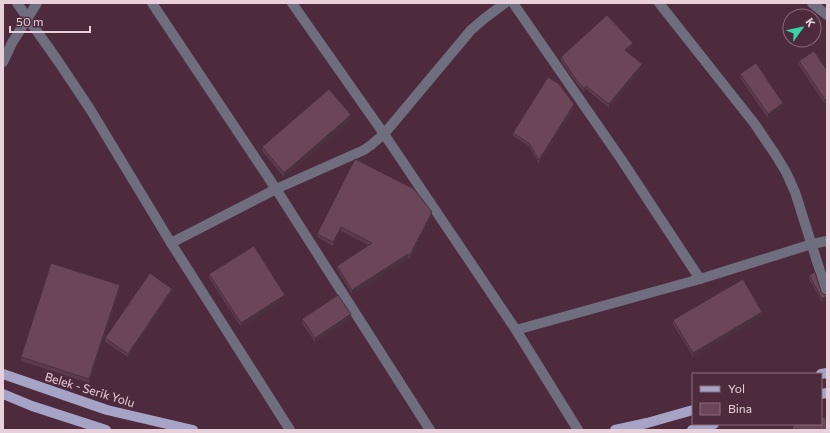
<svg xmlns="http://www.w3.org/2000/svg" width="830" height="433" font-family="Commissioner,sans-serif">
<rect width="100%" height="100%" fill="#4d2a3c"/>
<g fill="none" stroke-linecap="round" stroke-linejoin="round">
<!-- minor -->
<g stroke="#6f6e7f" stroke-width="10">
<polyline points="17,3 58,61 90,109 171,243 290,430"/>
<polyline points="152,3 276,189 430,430"/>
<polyline points="292,3 384,134 516,330 578,430"/>
<polyline points="513,3 621,159 700,279"/>
<polyline points="659,3 754,123 775,154 786,172 795,192 827,293"/>
<polyline points="812,3 827,15"/>
<polyline points="3,62 12,43 37,3"/>
<polyline points="171,243 276,189 364,150 371,145 384,134 471,30 485,18 505,3"/>
<polyline points="516,330 700,279 812,244 827,241"/>
</g>
<!-- major -->
<g stroke="#a6a4c6" stroke-width="10">
<polyline points="3,374 107,410 193,430"/>
<polyline points="821,374 827,373"/>
<polyline points="3,394 32,406 106,430"/>
<polyline points="821,394 827,393"/>
<polyline points="615,430 647,423 693,410"/>
<polyline points="692,430 714,424"/>
</g>
</g>
<!-- wall -->
<g fill="#5c3b4c">
<polygon points="633,47 627,52 642,68 609,108 586,89 584,92 577,84 561,61 561,57"/>
<polygon points="799,61 827,70 827,103 825,104 799,65"/>
<polygon points="740,74 783,107 768,118 740,78"/>
<polygon points="574,108 539,164 529,146 513,136 513,133"/>
<polygon points="351,119 284,177 262,151 262,147"/>
<polygon points="355,159 432,216 410,259 408,258 352,294 337,269 337,266 368,245 341,231 333,246 317,237 317,234"/>
<polygon points="209,274 285,299 241,327 209,278"/>
<polygon points="809,275 823,294 822,302 809,279"/>
<polygon points="120,289 89,383 21,361 21,357"/>
<polygon points="172,293 128,357 105,342 105,338"/>
<polygon points="762,316 693,357 673,324 673,320"/>
<polygon points="351,318 315,342 302,323 302,319"/>
</g>
<!-- shaded-wall -->
<g fill="#4b303e">
<polygon points="633,43 633,47 625,54 625,50"/>
<polygon points="642,64 642,68 609,108 609,104"/>
<polygon points="586,86 586,89 584,92 584,88"/>
<polygon points="827,99 827,103 825,104 825,100"/>
<polygon points="783,103 783,107 768,118 768,114"/>
<polygon points="574,104 574,108 539,164 539,160"/>
<polygon points="351,115 351,119 284,177 284,173"/>
<polygon points="432,212 432,216 410,259 410,255"/>
<polygon points="341,227 341,231 333,246 333,242"/>
<polygon points="408,254 408,258 352,294 352,290"/>
<polygon points="120,285 120,289 89,383 89,379"/>
<polygon points="172,289 172,293 128,357 128,354"/>
<polygon points="285,295 285,299 241,327 241,323"/>
<polygon points="827,296 827,300 822,302 822,299"/>
<polygon points="762,312 762,316 693,357 693,353"/>
<polygon points="351,314 351,318 315,342 315,338"/>
</g>
<!-- building -->
<g fill="#6b4558" stroke="#4b303e">
<polygon points="607,15 633,43 625,50 642,64 609,104 586,86 584,88 577,81 561,57"/>
<polygon points="814,51 827,70 827,99 825,100 799,61"/>
<polygon points="756,63 783,103 768,114 740,74"/>
<polygon points="548,77 559,84 574,104 539,160 529,143 513,133"/>
<polygon points="329,89 351,115 284,173 262,147"/>
<polygon points="355,159 414,189 432,212 410,255 408,254 352,290 337,266 372,243 341,227 333,242 317,234"/>
<polygon points="254,246 285,295 241,323 209,274"/>
<polygon points="51,263 120,285 89,379 21,357"/>
<polygon points="815,272 821,291 823,294 827,295 827,296 822,299 809,275"/>
<polygon points="150,273 172,289 128,354 105,338"/>
<polygon points="743,279 762,312 693,353 673,320"/>
<polygon points="338,295 351,314 315,338 302,319"/>
<polygon points="825,417 827,424 827,430 793,430 792,426 799,424 821,424 821,418"/>
</g>
<g text-anchor="middle" dominant-baseline="central" stroke-width="3" stroke-linejoin="round" paint-order="stroke">
<!-- street labels -->
<g font-size="12" fill="#e7d0da" stroke="#4d2a3c">
<text transform="translate(90 389) rotate(17)">Belek - Serik Yolu</text>
</g>
</g>
<!-- border -->
<rect width="830" height="433" fill="none" stroke="#e7d0da" stroke-width="8"/>
<!-- legend -->
<rect x="692" y="373" width="130" height="52" fill="#4d2a3c" stroke="#8b6c7b"/>
<rect x="700" y="386" width="20" height="6" fill="#a6a4c6" stroke="#8b6c7b"/>
<text x="728" y="393" font-size="12" fill="#e7d0da">Yol</text>
<rect x="700" y="403" width="20" height="12" fill="#6b4558" stroke="#8b6c7b"/>
<text x="728" y="413" font-size="12" fill="#e7d0da">Bina</text>
<!-- north arrow -->
<g transform="translate(802 28) rotate(57)"><circle r="19" fill="#4d2a3c" stroke="#8b6c7b"/>
<path d="M0-3L7 15L0 10L-7 15Z" fill="#36d4a7"/>
<text y="-6" font-size="11" font-weight="bold" text-anchor="middle" fill="#e7d0da">K</text>
</g>
<!-- scale -->
<path d="M10 26v6h80v-6" fill="none" stroke="#e7d0da" stroke-width="2"/>
<text x="16" y="26" font-size="12" fill="#e7d0da" stroke="#4d2a3c" stroke-width="3" paint-order="stroke">50 m</text>
</svg>
